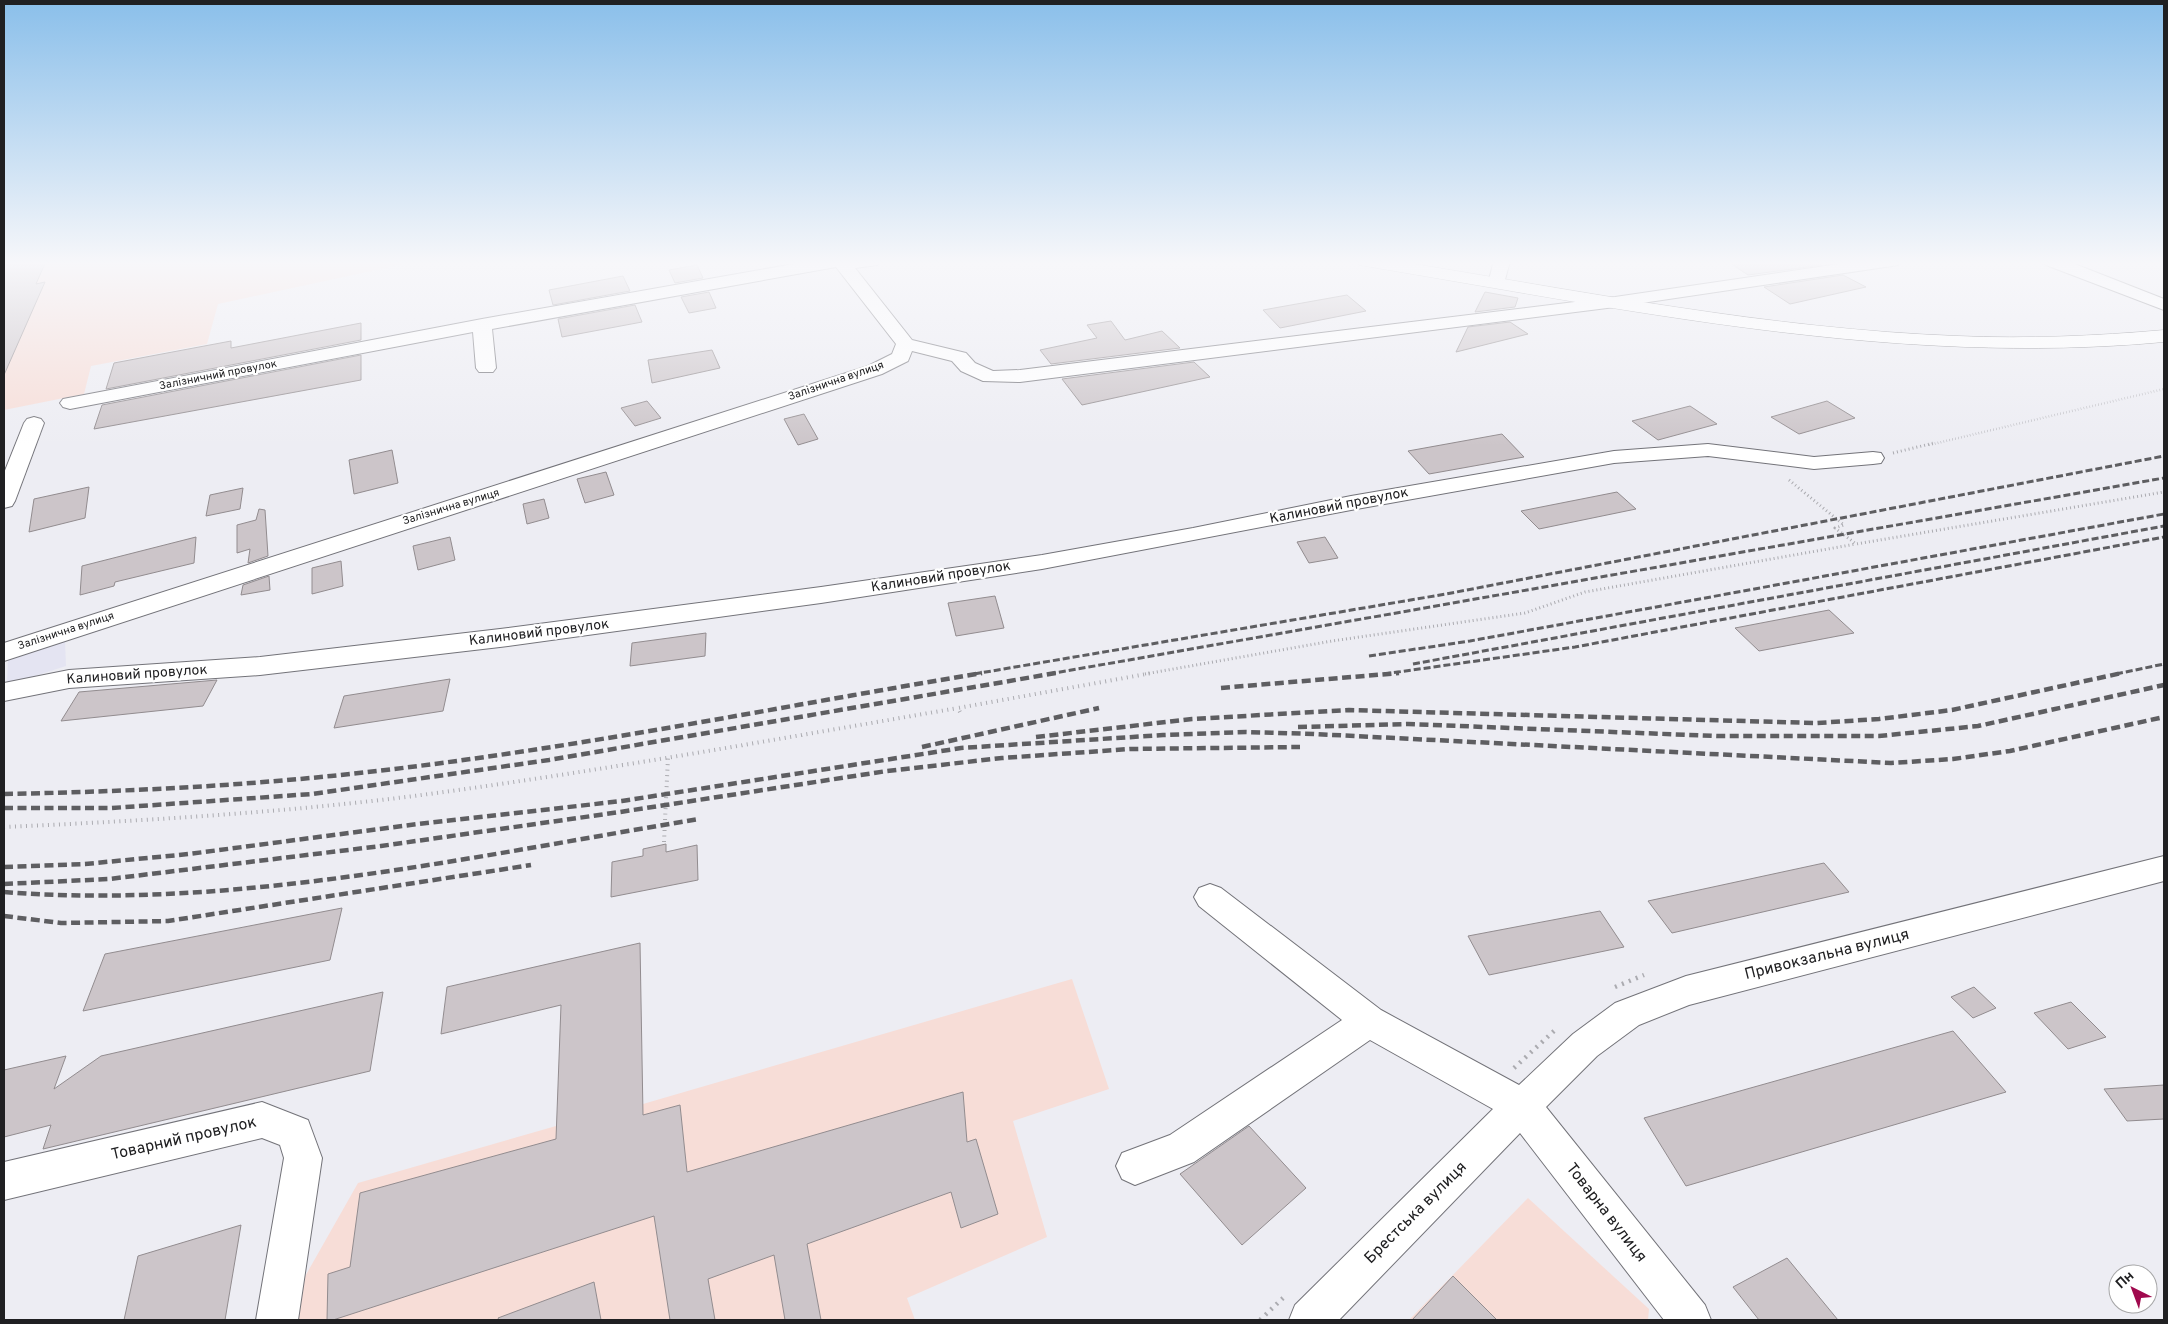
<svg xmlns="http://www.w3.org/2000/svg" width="2168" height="1324" font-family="Overpass,sans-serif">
<rect width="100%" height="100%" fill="#ededf3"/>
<!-- built -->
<polygon fill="#e4e4f2" points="65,641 66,666 7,685 8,659"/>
<!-- industrial -->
<g fill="#f7ddd7">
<polygon points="4,261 418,261 218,304 207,344 91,366 84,394 4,410"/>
<polygon points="1072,979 1109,1089 1013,1121 1047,1237 907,1298 915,1320 297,1320 303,1280 358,1183 556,1126 643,1104"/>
<polygon points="1528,1198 1649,1309 1648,1320 1409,1320"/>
</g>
<!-- building -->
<g fill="#ccc5c9" stroke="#928c8f">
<polygon points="4,261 46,261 36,284 45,282 4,375"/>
<polygon points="1727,261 1815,261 1822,265 1748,275"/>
<polygon points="697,265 703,278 675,283 669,270"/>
<polygon points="1843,275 1866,287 1790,304 1764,287"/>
<polygon points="623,276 630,291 553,305 549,290"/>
<polygon points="709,292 716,308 689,313 681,297"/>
<polygon points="1485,292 1518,298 1515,307 1475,312"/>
<polygon points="1347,295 1366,311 1280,328 1263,310"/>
<polygon points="635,305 642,322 562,337 558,319"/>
<polygon points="1111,321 1125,340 1162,331 1180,348 1051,364 1040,350 1097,338 1087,325"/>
<polygon points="1510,322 1528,334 1456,352 1468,327"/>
<polygon points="361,323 361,340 106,389 114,363 231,341 231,348"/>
<polygon points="712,350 720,368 652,383 648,360"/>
<polygon points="361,355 361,380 94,429 102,405"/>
<polygon points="1194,362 1210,377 1082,405 1062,379"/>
<polygon points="647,401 661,418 635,426 621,408"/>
<polygon points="1827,401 1855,418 1799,434 1771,417"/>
<polygon points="1690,406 1717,424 1658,440 1632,421"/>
<polygon points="804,414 818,439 798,445 784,419"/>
<polygon points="1502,434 1524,457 1429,474 1408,451"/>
<polygon points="392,450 398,483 354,494 349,460"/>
<polygon points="606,472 614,495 585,503 577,479"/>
<polygon points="89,487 85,518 29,532 34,499"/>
<polygon points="243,488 240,509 206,516 210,495"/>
<polygon points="1617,492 1636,509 1539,529 1521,511"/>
<polygon points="544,499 549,518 527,524 523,504"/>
<polygon points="259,509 265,510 268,556 248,563 250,549 237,553 237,525 256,520"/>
<polygon points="196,537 194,563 115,582 114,586 80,595 82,566"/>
<polygon points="450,537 455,560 418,570 413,546"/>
<polygon points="1325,537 1338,558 1309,563 1297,542"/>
<polygon points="341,561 343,586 312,594 312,568"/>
<polygon points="269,576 270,590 241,595 243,585"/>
<polygon points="995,596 1004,628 956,636 948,603"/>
<polygon points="1829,610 1854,633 1759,651 1735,628"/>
<polygon points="706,633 705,656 630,666 632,643"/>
<polygon points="450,679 443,711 334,728 344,696"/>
<polygon points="217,680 203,706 61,721 79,692"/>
<polygon points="666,844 666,852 697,845 698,880 611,897 612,862 643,856 643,849"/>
<polygon points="1824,863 1849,892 1672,933 1648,901"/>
<polygon points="342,908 330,960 83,1011 105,954"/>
<polygon points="1600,911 1624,947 1489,975 1468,936"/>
<polygon points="640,943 643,1115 680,1105 687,1172 963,1092 967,1142 976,1139 998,1214 961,1228 951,1192 807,1244 821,1320 785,1320 774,1255 708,1279 715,1320 670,1320 654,1216 333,1320 327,1320 328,1274 350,1267 360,1193 556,1139 561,1005 441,1034 447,987"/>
<polygon points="1974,987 1996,1008 1973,1018 1951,997"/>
<polygon points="383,992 370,1071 43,1149 51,1125 4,1137 4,1070 66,1056 54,1089 101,1056"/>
<polygon points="2071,1002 2106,1037 2068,1049 2034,1013"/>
<polygon points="1953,1031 2006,1092 1686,1186 1644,1118"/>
<polygon points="2164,1085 2164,1119 2127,1121 2104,1089"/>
<polygon points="1249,1126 1306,1188 1242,1245 1180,1174"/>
<polygon points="241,1225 225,1320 124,1320 138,1256"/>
<polygon points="1787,1258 1838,1320 1759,1320 1733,1287"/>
<polygon points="1453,1276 1497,1320 1412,1320"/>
<polygon points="594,1282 601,1320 499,1320 498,1318"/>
</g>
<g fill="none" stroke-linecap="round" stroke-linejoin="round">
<!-- minor casing -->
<g stroke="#737379" stroke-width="2">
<g id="minor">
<polygon points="811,261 879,261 877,265 855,268 912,340 966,353 975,363 993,371 1020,370 1615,297 1859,261 1900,261 1898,265 1892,266 1615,307 1020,382 983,381 961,371 952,361 912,351 908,361 882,374 4,661 4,643 868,366 892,354 896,344 836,267 492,329 496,368 493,372 479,372 476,368 473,332 70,409 63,407 60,403 63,399 482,319"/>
<polygon points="1494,261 1510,261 1503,287 1491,287 1488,283"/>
<polygon points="2044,261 2067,261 2164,299 2164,310 2046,265"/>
<polygon points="34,417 41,419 44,423 15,501 12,506 4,508 4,473 24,423 27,419"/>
<polygon points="1708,444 1814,457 1873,452 1881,453 1884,458 1881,463 1873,464 1814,469 1708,456 1614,463 1351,510 1042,569 821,603 500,647 260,675 69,688 4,701 4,683 69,670 260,657 500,629 821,587 1042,555 1193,528 1351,496 1614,451"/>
<polygon points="2164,856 2164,881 1689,1005 1639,1025 1597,1056 1546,1107 1705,1305 1711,1320 1664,1320 1520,1133 1339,1320 1289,1320 1295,1305 1493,1109 1370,1040 1194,1162 1135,1185 1122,1179 1116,1166 1122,1153 1170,1135 1342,1020 1199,906 1194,897 1199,888 1210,884 1221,888 1381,1010 1519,1085 1573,1034 1615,1003 1686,976"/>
<polygon points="262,1102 308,1120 322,1158 298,1320 256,1320 284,1158 280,1145 262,1138 4,1200 4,1162"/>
</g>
</g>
<!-- major casing -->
<g stroke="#737379" stroke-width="1">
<path id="major" d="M 1356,261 L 1396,261 C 1582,291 1770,329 1958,336 C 2027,339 2095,336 2164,330 L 2164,342 C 1896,367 1629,310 1365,266 L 1359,265 Z"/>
</g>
<!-- path-far3 -->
<polyline stroke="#ababb0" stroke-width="2.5" stroke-dasharray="0.5 2.5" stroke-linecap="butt" points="1929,445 2164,389"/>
<!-- path-far2 -->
<g stroke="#ababb0" stroke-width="3" stroke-dasharray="1 3" stroke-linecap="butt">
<polyline points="1893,453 1934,443"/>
<polyline points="1789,480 1844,525 1835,528 1856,544 2164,492"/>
<polyline points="1145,674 1332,641 1525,613 1585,592 1856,544"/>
</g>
<!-- path-far1 -->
<g stroke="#ababb0" stroke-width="4" stroke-dasharray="1 4.5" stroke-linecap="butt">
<polyline points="960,712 958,708 1152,673"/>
<path d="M 4,827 C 141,821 278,813 414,796 C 596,772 777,739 958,708"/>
<polyline points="664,842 668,757"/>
</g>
<!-- path -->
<g stroke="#ababb0" stroke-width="4.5" stroke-dasharray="2 5.5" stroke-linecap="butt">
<polyline points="1615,987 1644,975"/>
<polyline points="1514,1068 1554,1031"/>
<polyline points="1260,1320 1283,1298"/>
</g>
<!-- minor -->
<use href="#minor" fill="#fff" fill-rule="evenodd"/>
<!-- major -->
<use href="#major" fill="#fff" fill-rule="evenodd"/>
<!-- rail-far1 -->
<g stroke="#5e5e61" stroke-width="3" stroke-dasharray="7 3" stroke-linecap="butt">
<polyline points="1369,656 1470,641 2164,514"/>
<polyline points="1413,664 2164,526"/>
<polyline points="974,674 1446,594 2164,456"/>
<polyline points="1049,674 2164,478"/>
<polyline points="1384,674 1575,647 2164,537"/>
<polyline points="2116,674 2164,664"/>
</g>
<!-- rail -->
<g stroke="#5e5e61" stroke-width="4.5" stroke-dasharray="9 4.5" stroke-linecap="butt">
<polyline points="1221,688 1399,673"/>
<polyline points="1298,727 1408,724 1717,736 1879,736 1978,726 2164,685"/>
<polyline points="1036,737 1192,719 1349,710 1817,723 1879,719 1952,710 2122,673"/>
<polyline points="922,747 1099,708"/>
<path d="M 4,794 C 113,792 222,787 331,776 C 549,754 765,709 982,673"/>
<polyline points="4,808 112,808 312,794 549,760 1056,673"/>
<polyline points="4,867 85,864 189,854 418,824 622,801 961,748 1163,735 1246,732 1314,734 1891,763 1953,759 2010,751 2164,717"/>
<polyline points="4,884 109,879 381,846 620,812 887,771 1002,758 1130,749 1300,747"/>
<path d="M 4,892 C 234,910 473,856 699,819"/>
<polyline points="4,916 61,923 168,921 531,865"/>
</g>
</g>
<!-- sky -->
<linearGradient id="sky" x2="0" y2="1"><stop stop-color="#8abfea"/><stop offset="0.59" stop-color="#f7f7fa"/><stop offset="1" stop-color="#f7f7fa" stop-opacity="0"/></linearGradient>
<rect width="2168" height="446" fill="url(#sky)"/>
<g text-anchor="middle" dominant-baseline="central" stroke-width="4.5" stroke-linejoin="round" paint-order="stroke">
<!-- far-street labels -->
<g font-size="11" fill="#202022" stroke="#fff">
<text transform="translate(218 375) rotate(-11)">Залізничний провулок</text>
<text transform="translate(836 381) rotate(-19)">Залізнична вулиця</text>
<text transform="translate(451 507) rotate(-17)">Залізнична вулиця</text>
<text transform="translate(66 631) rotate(-18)">Залізнична вулиця</text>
</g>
<!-- street labels -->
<g font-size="14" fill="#202022" stroke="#fff">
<text transform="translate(1339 506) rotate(-11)">Калиновий провулок</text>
<text transform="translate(941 577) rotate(-9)">Калиновий провулок</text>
<text transform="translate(539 633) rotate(-7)">Калиновий провулок</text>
<text transform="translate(137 675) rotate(-4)">Калиновий провулок</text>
</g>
<!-- near-street labels -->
<g font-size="16" fill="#202022" stroke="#fff">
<text transform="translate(1827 955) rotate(-14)">Привокзальна вулиця</text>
<text transform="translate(184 1139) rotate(-13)">Товарний провулок</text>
<text transform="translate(1416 1213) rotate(-45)">Брестська вулиця</text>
<text transform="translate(1606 1213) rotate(52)">Товарна вулиця</text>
</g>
</g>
<!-- border -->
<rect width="2168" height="1324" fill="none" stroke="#202022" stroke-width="10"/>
<!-- north arrow -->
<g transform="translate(2133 1289) rotate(318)"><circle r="24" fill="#ffffff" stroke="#a6a6a7"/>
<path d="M0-4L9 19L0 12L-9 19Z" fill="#a0094e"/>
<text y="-8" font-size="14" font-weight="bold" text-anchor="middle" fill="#202022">Пн</text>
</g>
</svg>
